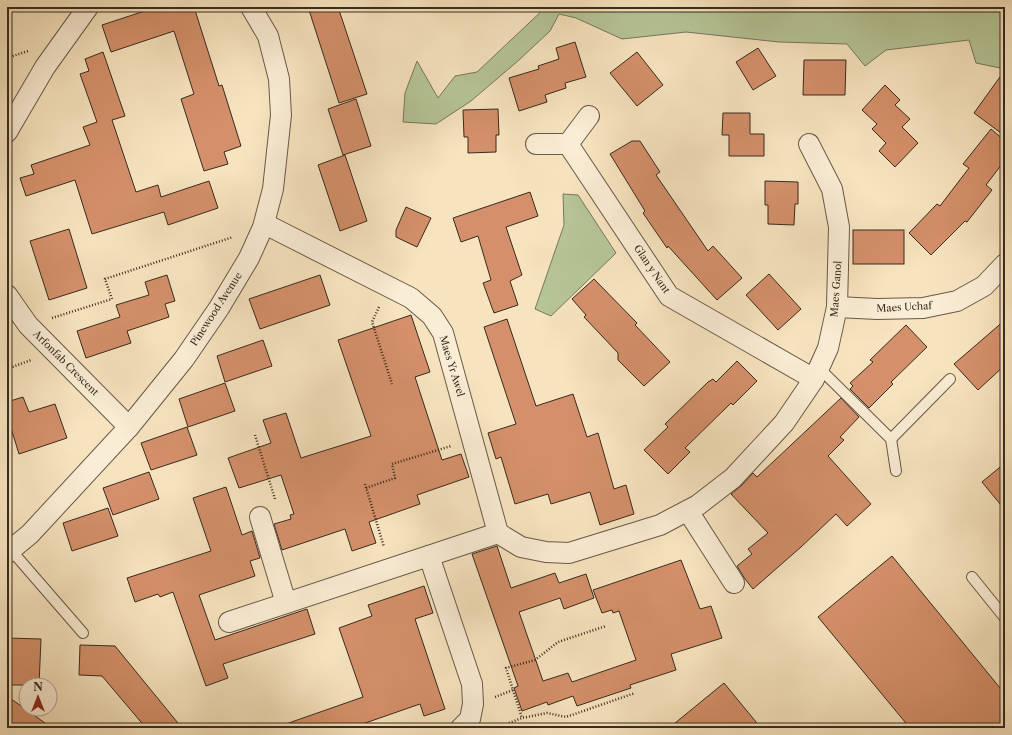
<svg xmlns="http://www.w3.org/2000/svg" width="1012" height="735" font-family="'Libre Caslon Text',serif">
<rect width="100%" height="100%" fill="#f7e4bf"/>
<filter id="stains"><feTurbulence type="fractalNoise" baseFrequency=".005" numOctaves="4"/><feColorMatrix values="0 0 0 0 .2 0 0 0 0 .09 0 0 0 0 .02 0 0 0 .5 -.17"/></filter>
<radialGradient id="worn" r=".72"><stop offset=".6" stop-color="#630" stop-opacity="0"/><stop offset="1" stop-color="#630" stop-opacity=".3"/></radialGradient>
<!-- green -->
<g fill="#b6c597" stroke="#77785c">
<polygon points="546,7 789,7 800,10 801,7 1005,7 1005,69 976,63 969,40 886,50 865,66 847,44 779,42 686,32 622,39 576,18 559,14 550,31 519,60 471,101 436,124 403,122 405,93 417,61 438,98 455,76 477,72"/>
<polygon points="563,194 578,195 616,253 551,316 535,309 564,225"/>
</g>
<!-- building -->
<g fill="#d4906a" stroke="#382b20">
<polygon points="157,7 194,7 219,86 222,85 241,146 224,152 228,164 204,171 181,99 194,94 174,31 111,52 102,25"/>
<polygon points="308,7 338,7 367,94 339,103"/>
<polygon points="575,42 586,77 565,83 566,88 545,95 547,102 519,111 509,78 539,69 538,66 559,59 556,48"/>
<polygon points="758,48 776,76 753,90 736,62"/>
<polygon points="103,52 125,116 112,120 136,192 158,185 161,197 209,181 218,208 168,225 164,212 92,234 75,180 26,196 20,178 34,174 31,165 90,145 83,127 97,122 80,74 89,71 85,59"/>
<polygon points="637,52 663,85 637,106 610,73"/>
<polygon points="804,60 846,60 845,95 803,95"/>
<polygon points="1005,70 1005,136 974,113"/>
<polygon points="885,85 900,100 895,105 910,119 902,127 918,143 895,167 879,151 886,143 872,129 877,124 862,110"/>
<polygon points="356,99 371,146 343,155 328,109"/>
<polygon points="498,109 499,135 496,135 496,152 468,153 468,137 464,137 463,110"/>
<polygon points="723,113 750,113 750,134 764,134 764,156 729,156 729,135 722,135"/>
<polygon points="991,129 1005,141 1005,160 986,185 992,190 967,222 965,221 931,255 909,233 937,204 940,206 969,168 963,164"/>
<polygon points="632,141 640,141 660,172 656,175 708,251 713,246 742,278 717,300 668,246 667,248 643,213 645,211 610,154"/>
<polygon points="345,155 367,221 340,231 318,165"/>
<polygon points="765,181 798,182 798,204 795,204 794,225 768,224 768,205 765,205"/>
<polygon points="530,192 538,216 506,227 522,275 510,281 518,305 494,313 483,283 491,280 478,236 461,242 453,218"/>
<polygon points="406,207 431,218 417,247 396,237 396,230"/>
<polygon points="69,229 87,288 49,300 30,241"/>
<rect x="853" y="230" width="51" height="34"/>
<polygon points="769,274 801,309 778,330 746,295"/>
<polygon points="167,275 175,301 165,304 169,317 127,331 131,343 86,358 77,331 120,317 116,305 149,295 145,282"/>
<polygon points="320,275 330,305 260,329 249,299"/>
<polygon points="594,279 637,323 635,325 670,362 644,386 618,360 618,353 584,317 586,315 572,299"/>
<polygon points="411,315 430,372 415,377 442,460 461,454 469,477 417,495 420,504 369,522 376,543 352,551 345,529 282,550 274,524 291,519 290,515 294,514 281,475 239,488 228,458 271,443 263,420 286,413 301,458 371,436 338,340"/>
<polygon points="507,319 536,406 573,394 587,437 598,433 614,489 626,485 634,514 600,525 590,492 551,504 548,494 515,504 501,457 496,459 488,433 516,424 484,327"/>
<polygon points="1005,320 1005,365 978,390 954,364"/>
<polygon points="906,325 927,347 891,382 893,384 869,408 850,389 853,386 850,383 873,362 870,360"/>
<polygon points="263,340 272,366 225,382 217,356"/>
<polygon points="737,361 757,381 733,405 731,403 685,448 690,452 668,474 644,450 668,427 665,424 708,382 713,379 716,382"/>
<polygon points="225,383 235,411 188,427 179,399"/>
<polygon points="23,397 29,412 55,404 67,438 19,454 7,415 7,402"/>
<polygon points="841,398 859,417 840,437 844,440 828,456 871,504 847,526 836,514 801,547 753,589 745,579 737,566 752,554 748,549 768,533 731,494 741,486 753,473 757,477"/>
<polygon points="187,427 197,455 151,470 141,443"/>
<polygon points="1005,463 1005,510 982,482"/>
<polygon points="149,472 159,499 113,515 103,488"/>
<polygon points="226,487 242,535 252,531 260,558 250,561 255,576 199,595 215,640 307,609 315,634 223,664 228,678 206,686 173,592 160,597 158,594 135,602 127,578 211,551 193,498"/>
<polygon points="108,508 118,536 72,551 63,523"/>
<polygon points="497,546 511,588 555,573 559,583 586,574 594,598 564,609 560,598 519,612 543,681 568,673 572,682 636,660 619,611 613,613 612,610 602,613 593,590 681,560 700,609 711,606 722,638 671,654 676,670 630,685 631,688 577,706 573,696 548,705 547,702 522,711 514,688 518,686 472,554"/>
<polygon points="892,556 1005,694 1005,728 910,728 818,617"/>
<polygon points="424,586 433,613 415,619 445,709 424,716 420,704 351,728 283,728 283,725 363,697 339,628 372,616 368,605"/>
<polygon points="7,638 41,639 39,685 7,685"/>
<polygon points="80,645 115,646 182,728 146,728 102,676 79,675"/>
<polygon points="724,683 761,728 669,728"/>
<polygon points="7,696 52,728 7,728"/>
</g>
<g fill="none" stroke-linecap="round" stroke-linejoin="round">
<!-- service casing -->
<g stroke="#685948" stroke-width="12">
<g id="service">
<polyline points="819,368 891,439 896,471"/>
<polyline points="891,439 950,379"/>
<polyline points="11,550 83,633"/>
<polyline points="972,577 1005,618"/>
</g>
</g>
<!-- minor casing -->
<g stroke="#685948" stroke-width="22">
<g id="minor">
<polyline points="7,132 45,67 88,7"/>
<polyline points="536,144 568,144 589,116"/>
<polyline points="568,144 669,296 814,379"/>
<polyline points="265,224 411,298 432,316 443,333 498,533 521,547 546,552 569,553 660,525 698,505 733,478 784,423 814,379 828,348 837,307 839,227 832,189 809,144"/>
<polyline points="7,295 28,325 129,427"/>
<polyline points="837,307 877,309 923,308 957,301 984,286 1005,264"/>
<polyline points="688,511 734,583"/>
<polyline points="260,517 286,603"/>
<polyline points="7,553 30,534 129,427 184,359 219,308 249,258 263,227 273,189 281,115 279,79 268,36 251,7"/>
<polyline points="429,556 472,684 473,704 470,719 461,728"/>
<polyline points="229,622 498,533"/>
</g>
</g>
<!-- path -->
<g stroke="#382b20" stroke-width="2.5" stroke-dasharray="1 2" stroke-linecap="butt">
<polyline points="7,58 28,51"/>
<polyline points="379,307 372,322 392,384"/>
<polyline points="52,318 112,299 105,279 233,237"/>
<polyline points="7,369 31,360"/>
<polyline points="255,435 275,499"/>
<polyline points="365,484 384,547"/>
<polyline points="366,488 395,478 392,464 451,446"/>
<polyline points="513,690 522,718"/>
<polyline points="495,697 513,690 506,668 535,660 558,642 606,626"/>
<polyline points="509,723 522,718 547,713 566,717 635,693"/>
</g>
<!-- service -->
<use href="#service" stroke="#faedd5" stroke-width="10"/>
<!-- minor -->
<use href="#minor" stroke="#faedd5" stroke-width="20"/>
</g>
<g text-anchor="middle" dominant-baseline="central" stroke-width="3" stroke-linejoin="round" paint-order="stroke">
<!-- street labels -->
<g font-size="10" fill="#382b20" stroke="#faedd5">
<text transform="translate(652 269) rotate(56)">Glan y Nant</text>
<text transform="translate(836 289) rotate(-86)">Maes Ganol</text>
<text transform="translate(904 307) rotate(-3)">Maes Uchaf</text>
<text transform="translate(216 309) rotate(-57)">Pinewood Avenue</text>
<text transform="translate(66 363) rotate(45)">Arfonfab Crescent</text>
<text transform="translate(452 366) rotate(73)">Maes Yr Awel</text>
</g>
</g>
<!-- margin -->
<rect width="1012" height="735" fill="none" stroke="#f7e4bf" stroke-width="24"/>
<rect x="8" y="8" width="996" height="719" fill="none" stroke="#382b20" stroke-width="2"/>
<rect x="12" y="12" width="988" height="711" fill="none" stroke="#382b20"/>
<!-- north arrow -->
<g transform="translate(38 697)"><circle r="19" fill="#faedd5" stroke="#ac9f8d"/>
<path d="M0-3L7 15L0 10L-7 15Z" fill="#8f2418"/>
<text y="-6" font-size="11" font-weight="bold" text-anchor="middle" fill="#382b20">N</text>
</g>
<rect width="100%" height="100%" filter="url(#stains)"/>
<rect width="100%" height="100%" fill="url(#worn)"/>
</svg>
